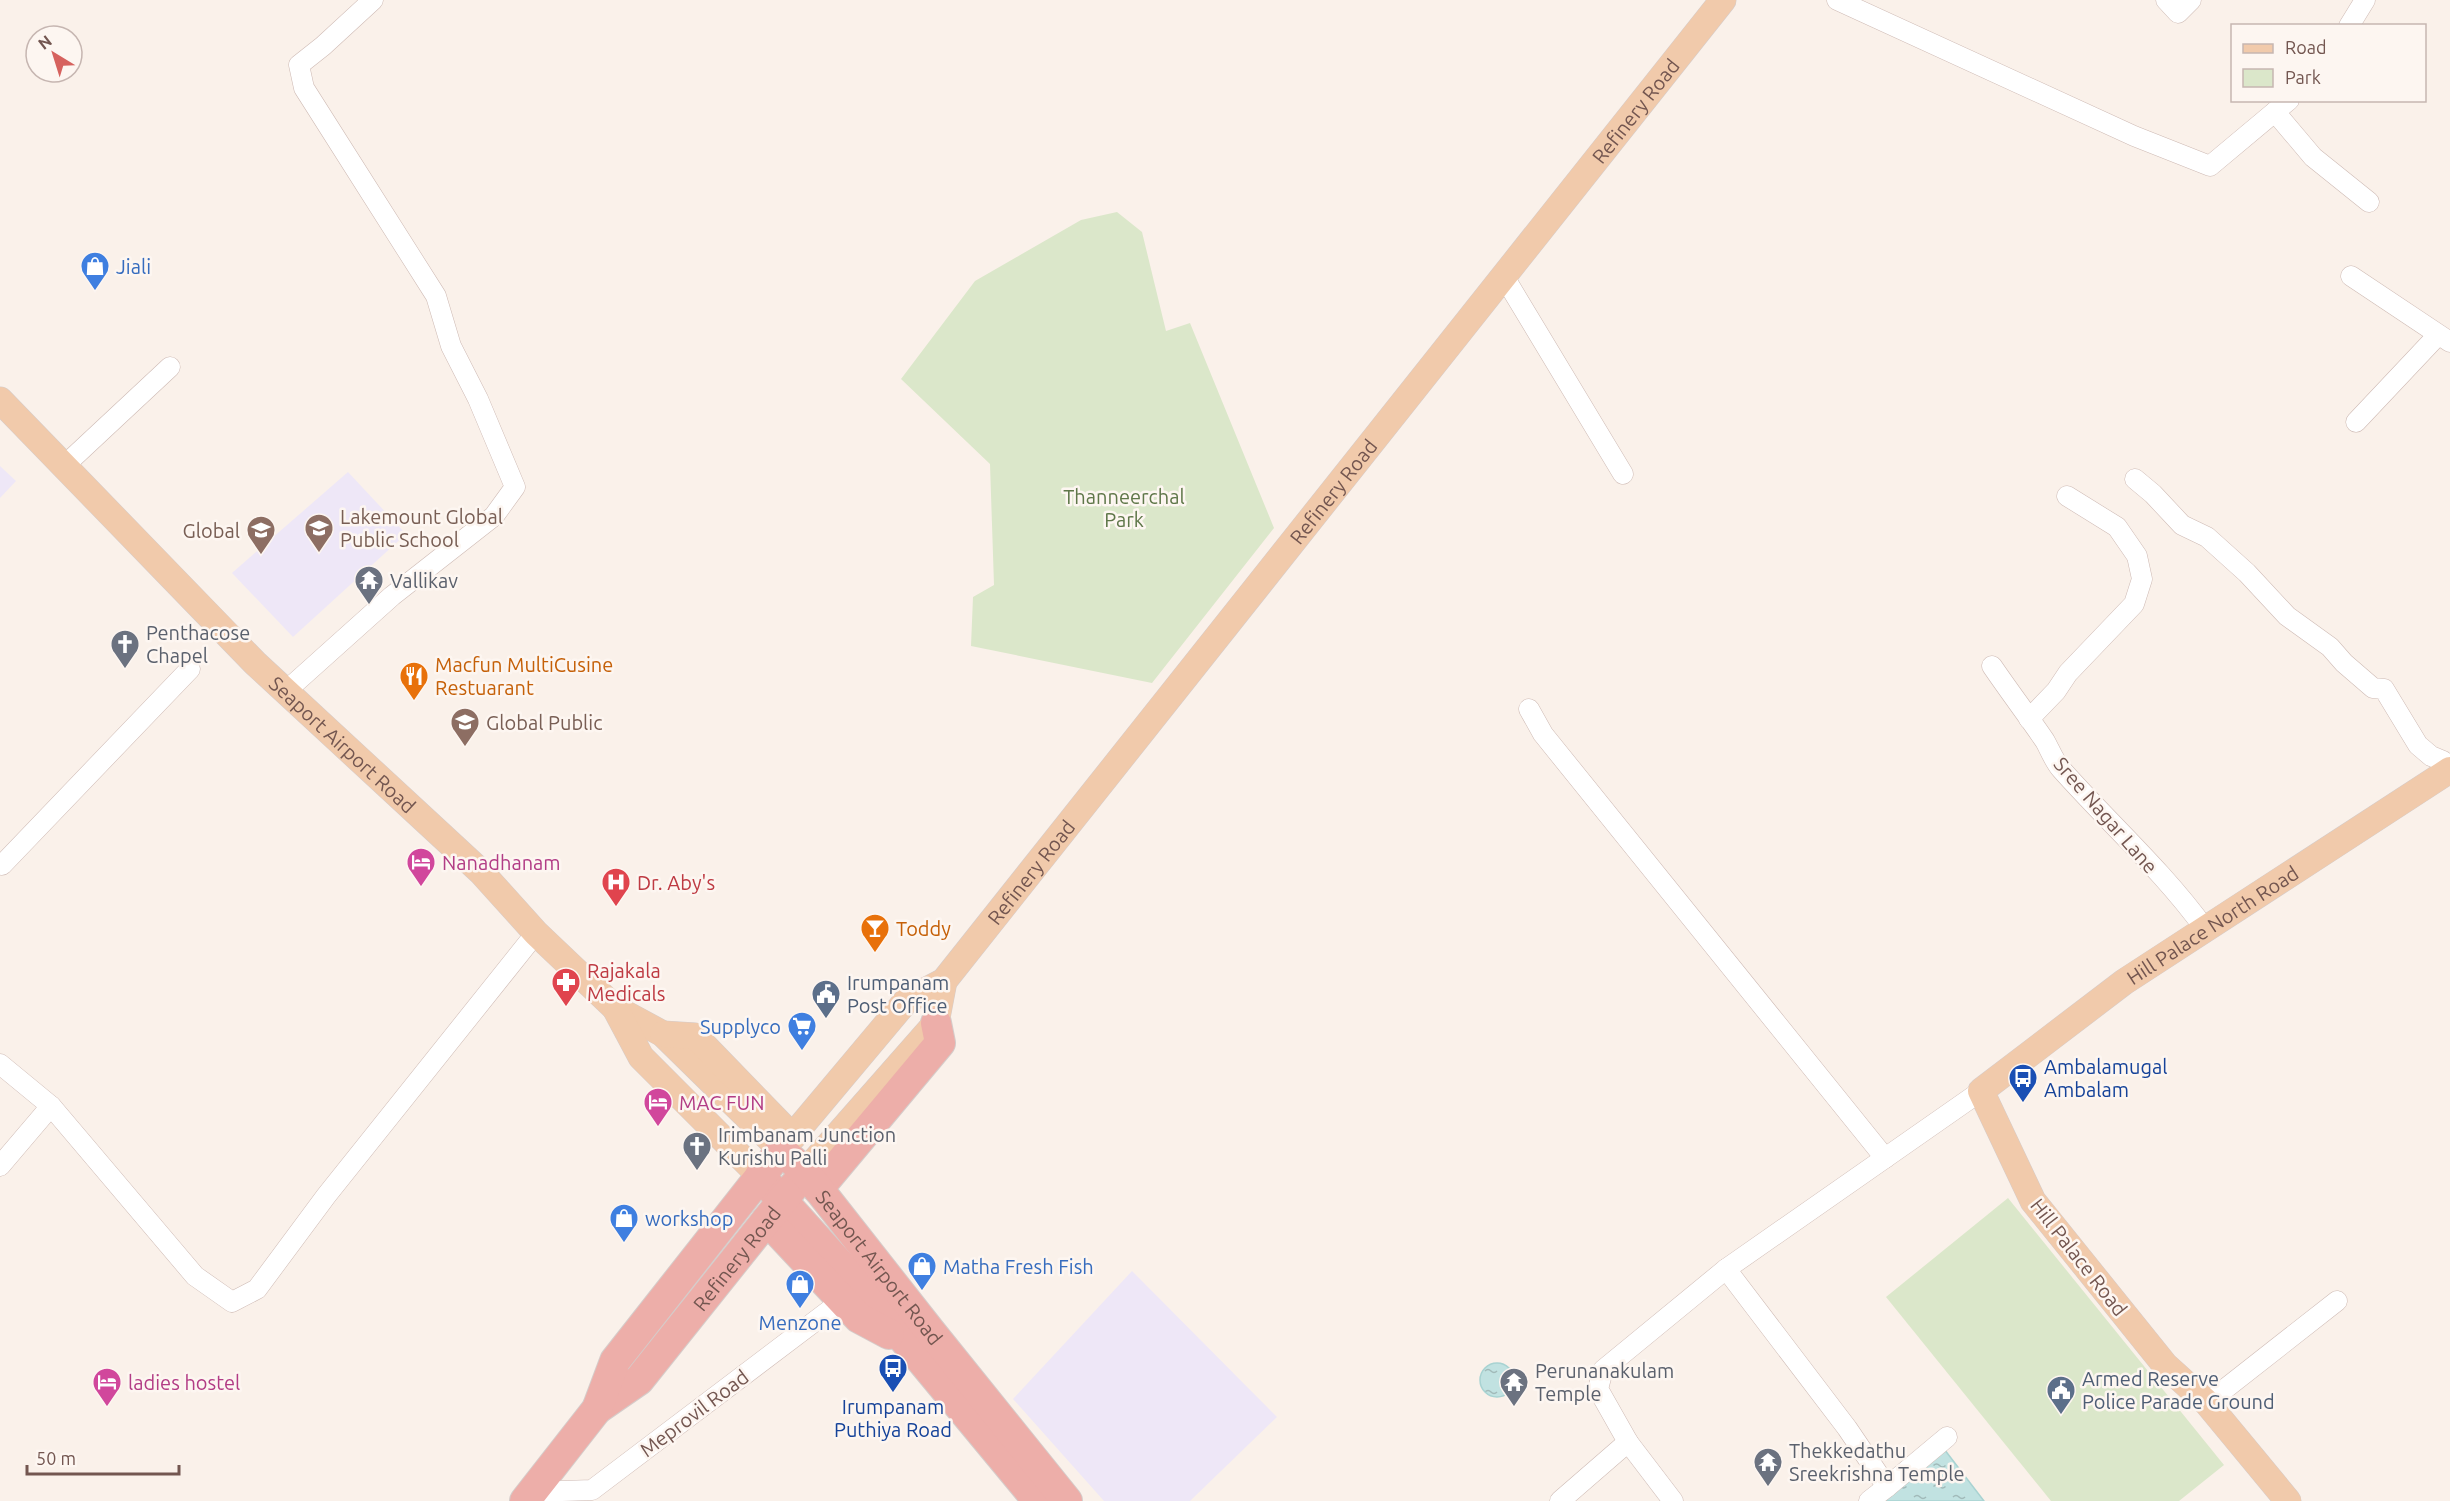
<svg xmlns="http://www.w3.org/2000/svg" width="2450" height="1501" font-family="Ubuntu,sans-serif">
<defs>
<pattern id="water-ripples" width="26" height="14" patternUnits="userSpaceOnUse" patternTransform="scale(1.5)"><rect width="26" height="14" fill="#c1e2e1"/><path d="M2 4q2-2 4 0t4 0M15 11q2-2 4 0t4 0" fill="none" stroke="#a1bab9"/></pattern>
</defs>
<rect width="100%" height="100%" fill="#faf1ea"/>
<!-- education -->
<g fill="#eee7f7">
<polygon points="0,466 16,481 0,498"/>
<polygon points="348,472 406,534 293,637 232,573"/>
<polygon points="1132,1271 1277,1417 1190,1501 1104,1501 1013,1399"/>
</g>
<!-- green -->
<g fill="#dbe7ca">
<polygon points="1117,212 1142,232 1166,331 1190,323 1274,528 1152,683 971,646 973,597 994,585 990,464 901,379 975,281 1081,220"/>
<polygon points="2008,1198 2224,1465 2179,1501 2051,1501 1886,1297"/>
</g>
<!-- water -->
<g fill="url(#water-ripples)" stroke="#a8d3d2" stroke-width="1.5">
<circle cx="1497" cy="1380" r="17"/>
<polygon points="1941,1445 1984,1501 1877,1501"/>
</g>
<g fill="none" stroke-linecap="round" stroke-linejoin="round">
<!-- minor casing -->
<g stroke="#cebab4" stroke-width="21">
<g id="minor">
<polyline points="1837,0 2134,136 2210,166 2289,100"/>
<polyline points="2166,0 2178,13 2191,0"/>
<polyline points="2349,26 2365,0"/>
<polyline points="2275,112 2313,157 2369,202"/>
<polyline points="1503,275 1623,474"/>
<polyline points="2351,276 2450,342"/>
<polyline points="2356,422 2438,335"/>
<polyline points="64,466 170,367"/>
<polyline points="2135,479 2153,494 2182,525 2207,537 2247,573 2287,616 2330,647 2344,663 2373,688 2384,689 2418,745 2431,756 2443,761 2450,769"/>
<path d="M 1992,666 C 2009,691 2028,716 2045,741 C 2050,750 2054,761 2061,769 C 2109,823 2163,871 2205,929"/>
<polyline points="286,691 392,596 494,516 515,487 478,399 451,346 436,296 304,88 299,65 323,46 373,0"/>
<polyline points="1529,709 1543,734 1885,1158"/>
<polyline points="2029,719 2056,691 2068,673 2134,604 2142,579 2137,556 2117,527 2067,496"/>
<polyline points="0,863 2,865 190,669"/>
<polyline points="0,1064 51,1106 195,1276 232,1302 257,1289 326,1196 536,933"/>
<polyline points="0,1166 51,1106"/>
<polyline points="1726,1269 1847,1428 1887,1487 1869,1501"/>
<polyline points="2207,1403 2337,1301"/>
<polyline points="1628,1442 1673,1501"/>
<polyline points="1887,1487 1947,1437"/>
<polyline points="532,1492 592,1490 843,1300"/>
<polyline points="1560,1501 1628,1442 1598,1389 1603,1370 1726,1269 1981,1091"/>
</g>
</g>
<!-- major casing -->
<g stroke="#d5ccca" stroke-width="27">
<g id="major">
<path id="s1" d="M 0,400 L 255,663 L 481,872 L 536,933 L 615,1008 L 663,1034 L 781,1150 L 906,1001 L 944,981 L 1723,0"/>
<polyline points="615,1008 641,1057 760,1176"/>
<polyline points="663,1034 695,1036 793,1137"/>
<polyline points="805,1172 936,1023 944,981"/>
<path id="s2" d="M 2288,1501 L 2207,1403 L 2165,1365 L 2033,1201 L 1981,1091 L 2124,982 L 2450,770"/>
</g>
</g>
<!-- highway casing -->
<g stroke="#d5ccca" stroke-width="32">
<g id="highway">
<polyline points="760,1176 864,1291 1038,1501"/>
<polyline points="818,1189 940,1043 936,1023"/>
<polyline points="767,1220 859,1318 889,1334"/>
<path id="s3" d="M 597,1409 L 639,1380 L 794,1186"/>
<path id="s4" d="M 525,1501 L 597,1409 L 615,1361 L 781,1150 L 805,1172 L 930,1331 L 1067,1501"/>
</g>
</g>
<!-- minor -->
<use href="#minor" stroke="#fff" stroke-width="20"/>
<!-- major -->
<use href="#major" stroke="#f1caab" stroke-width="26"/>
<!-- highway -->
<use href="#highway" stroke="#edaea9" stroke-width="30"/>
</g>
<!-- icons -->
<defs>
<g id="shop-pin" transform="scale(1.5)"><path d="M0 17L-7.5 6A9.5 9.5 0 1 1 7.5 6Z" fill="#3f7fe0" stroke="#fdf6f1"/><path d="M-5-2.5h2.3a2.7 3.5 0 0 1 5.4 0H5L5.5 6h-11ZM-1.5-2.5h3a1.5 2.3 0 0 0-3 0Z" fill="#fff"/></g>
<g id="school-pin" transform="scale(1.5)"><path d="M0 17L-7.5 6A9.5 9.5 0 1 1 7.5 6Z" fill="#8d6e63" stroke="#fdf6f1"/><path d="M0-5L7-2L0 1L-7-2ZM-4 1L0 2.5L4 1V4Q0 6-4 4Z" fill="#fff"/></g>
<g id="temple-pin" transform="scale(1.5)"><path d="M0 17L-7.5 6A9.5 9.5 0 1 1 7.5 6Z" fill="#6b7280" stroke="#fdf6f1"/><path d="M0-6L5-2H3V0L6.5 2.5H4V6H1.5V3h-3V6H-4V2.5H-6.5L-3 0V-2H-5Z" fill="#fff"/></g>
<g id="church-pin" transform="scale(1.5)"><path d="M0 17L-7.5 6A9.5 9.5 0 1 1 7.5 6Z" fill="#6b7280" stroke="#fdf6f1"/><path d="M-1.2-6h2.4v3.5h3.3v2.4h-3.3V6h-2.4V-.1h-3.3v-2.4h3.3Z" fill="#fff"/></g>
<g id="restaurant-pin" transform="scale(1.5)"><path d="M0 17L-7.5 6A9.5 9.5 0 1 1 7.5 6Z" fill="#e8710a" stroke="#fdf6f1"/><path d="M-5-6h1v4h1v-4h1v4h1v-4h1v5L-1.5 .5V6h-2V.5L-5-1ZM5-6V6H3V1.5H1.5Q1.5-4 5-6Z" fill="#fff"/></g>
<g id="hotel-pin" transform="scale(1.5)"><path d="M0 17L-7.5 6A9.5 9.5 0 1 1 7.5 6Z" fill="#d1479c" stroke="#fdf6f1"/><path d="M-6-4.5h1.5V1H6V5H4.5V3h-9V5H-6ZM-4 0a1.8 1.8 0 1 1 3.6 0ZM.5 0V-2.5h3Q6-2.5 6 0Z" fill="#fff"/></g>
<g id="hospital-pin" transform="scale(1.5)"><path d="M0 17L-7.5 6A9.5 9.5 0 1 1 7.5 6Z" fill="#e0444e" stroke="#fdf6f1"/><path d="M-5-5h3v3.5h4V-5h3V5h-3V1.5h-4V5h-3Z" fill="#fff"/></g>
<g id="bar-pin" transform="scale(1.5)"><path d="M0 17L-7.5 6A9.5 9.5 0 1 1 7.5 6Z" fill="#e8710a" stroke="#fdf6f1"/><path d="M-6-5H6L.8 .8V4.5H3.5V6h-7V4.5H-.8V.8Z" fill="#fff"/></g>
<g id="pharmacy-pin" transform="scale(1.5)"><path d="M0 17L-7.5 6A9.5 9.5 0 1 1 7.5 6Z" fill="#e0444e" stroke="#fdf6f1"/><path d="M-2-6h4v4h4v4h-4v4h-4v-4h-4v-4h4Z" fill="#fff"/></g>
<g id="civic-pin" transform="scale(1.5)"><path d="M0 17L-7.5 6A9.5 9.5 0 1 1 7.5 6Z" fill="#5c6f8a" stroke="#fdf6f1"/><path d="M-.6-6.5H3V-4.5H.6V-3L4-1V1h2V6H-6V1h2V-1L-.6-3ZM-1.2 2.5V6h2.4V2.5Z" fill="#fff"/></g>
<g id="supermarket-pin" transform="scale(1.5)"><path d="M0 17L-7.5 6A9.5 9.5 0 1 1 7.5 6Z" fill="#3f7fe0" stroke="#fdf6f1"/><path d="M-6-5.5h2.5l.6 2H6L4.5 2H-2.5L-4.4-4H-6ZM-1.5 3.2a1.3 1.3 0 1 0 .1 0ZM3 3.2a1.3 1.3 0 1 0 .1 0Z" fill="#fff"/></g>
<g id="bus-pin" transform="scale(1.5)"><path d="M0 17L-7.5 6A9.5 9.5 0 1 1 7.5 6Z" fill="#1a4fb4" stroke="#fdf6f1"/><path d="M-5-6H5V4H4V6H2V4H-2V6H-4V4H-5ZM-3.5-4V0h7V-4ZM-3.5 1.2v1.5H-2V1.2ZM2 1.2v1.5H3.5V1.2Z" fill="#fff"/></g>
</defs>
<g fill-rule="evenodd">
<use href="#shop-pin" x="95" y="266"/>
<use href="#school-pin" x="319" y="528"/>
<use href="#school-pin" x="261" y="530"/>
<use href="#temple-pin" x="369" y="580"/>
<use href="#church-pin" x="125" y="644"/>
<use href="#restaurant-pin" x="414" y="676"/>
<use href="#school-pin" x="465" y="722"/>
<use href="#hotel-pin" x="421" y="862"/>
<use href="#hospital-pin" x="616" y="882"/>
<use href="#bar-pin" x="875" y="928"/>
<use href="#pharmacy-pin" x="566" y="982"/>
<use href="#civic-pin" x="826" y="994"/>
<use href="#supermarket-pin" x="802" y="1026"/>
<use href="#bus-pin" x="2023" y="1078"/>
<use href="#hotel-pin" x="658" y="1102"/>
<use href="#church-pin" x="697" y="1146"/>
<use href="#shop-pin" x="624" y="1218"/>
<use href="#shop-pin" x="922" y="1266"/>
<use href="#shop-pin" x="800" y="1284"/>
<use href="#bus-pin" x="893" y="1368"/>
<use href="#hotel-pin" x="107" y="1382"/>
<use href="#temple-pin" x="1514" y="1382"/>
<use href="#civic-pin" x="2061" y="1390"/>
<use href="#temple-pin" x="1768" y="1462"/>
</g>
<g text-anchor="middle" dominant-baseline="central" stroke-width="5" stroke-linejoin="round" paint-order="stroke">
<!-- street labels -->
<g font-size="20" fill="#735650" stroke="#fdf6f1">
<text stroke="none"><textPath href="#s1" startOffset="2434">Refinery Road</textPath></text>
<text stroke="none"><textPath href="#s1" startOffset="1948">Refinery Road</textPath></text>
<text stroke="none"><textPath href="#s1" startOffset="486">Seaport Airport Road</textPath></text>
<text transform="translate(2106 815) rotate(49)">Sree Nagar Lane</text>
<text stroke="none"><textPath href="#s1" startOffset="1462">Refinery Road</textPath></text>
<text stroke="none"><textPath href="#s2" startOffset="801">Hill Palace North Road</textPath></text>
<text transform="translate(2079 1257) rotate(52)">Hill Palace Road</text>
<text stroke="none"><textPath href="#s3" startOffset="207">Refinery Road</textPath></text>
<text stroke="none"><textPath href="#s4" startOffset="590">Seaport Airport Road</textPath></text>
<text transform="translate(694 1413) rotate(-37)">Meprovil Road</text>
</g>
<!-- shop labels -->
<g font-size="20" fill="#366cbe" stroke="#fdf6f1" text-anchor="start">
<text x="116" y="266">Jiali</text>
<text x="781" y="1026" text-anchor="end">Supplyco</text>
<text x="645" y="1218">workshop</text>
<text x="943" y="1266">Matha Fresh Fish</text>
<text x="800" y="1322" text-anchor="middle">Menzone</text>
</g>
<!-- park labels -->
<g font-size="20" fill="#5f7749" stroke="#fdf6f1">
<text x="1124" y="496">Thanneerchal<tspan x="1124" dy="23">Park</tspan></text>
</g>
<!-- education labels -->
<g font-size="20" fill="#785e54" stroke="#fdf6f1" text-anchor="start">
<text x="340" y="516">Lakemount Global<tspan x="340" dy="23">Public School</tspan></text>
<text x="240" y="530" text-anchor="end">Global</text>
<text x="486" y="722">Global Public</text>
</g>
<!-- worship labels -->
<g font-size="20" fill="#5b616d" stroke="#fdf6f1" text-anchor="start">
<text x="390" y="580">Vallikav</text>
<text x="146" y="632">Penthacose<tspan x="146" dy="23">Chapel</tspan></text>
<text x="718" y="1134">Irimbanam Junction<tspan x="718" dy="23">Kurishu Palli</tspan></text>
<text x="1535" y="1370">Perunanakulam<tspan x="1535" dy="23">Temple</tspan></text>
<text x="1789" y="1450">Thekkedathu<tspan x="1789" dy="23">Sreekrishna Temple</tspan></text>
</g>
<!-- food labels -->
<g font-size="20" fill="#c56008" stroke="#fdf6f1" text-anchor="start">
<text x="435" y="664">Macfun MultiCusine<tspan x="435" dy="23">Restuarant</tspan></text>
<text x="896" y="928">Toddy</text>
</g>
<!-- hotel labels -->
<g font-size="20" fill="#b23c85" stroke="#fdf6f1" text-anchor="start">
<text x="442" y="862">Nanadhanam</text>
<text x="679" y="1102">MAC FUN</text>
<text x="128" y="1382">ladies hostel</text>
</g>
<!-- health labels -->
<g font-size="20" fill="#be3a42" stroke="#fdf6f1" text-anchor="start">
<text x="637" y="882">Dr. Aby's</text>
<text x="587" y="970">Rajakala<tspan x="587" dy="23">Medicals</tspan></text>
</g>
<!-- service labels -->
<g font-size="20" fill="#4e5e75" stroke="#fdf6f1" text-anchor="start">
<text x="847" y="982">Irumpanam<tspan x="847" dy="23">Post Office</tspan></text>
<text x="2082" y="1378">Armed Reserve<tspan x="2082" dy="23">Police Parade Ground</tspan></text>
</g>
<!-- transit labels -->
<g font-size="20" fill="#164399" stroke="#fdf6f1" text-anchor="start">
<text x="2044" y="1066">Ambalamugal<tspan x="2044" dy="23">Ambalam</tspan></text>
<text x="893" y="1406" text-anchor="middle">Irumpanam<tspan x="893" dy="23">Puthiya Road</tspan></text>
</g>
</g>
<!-- legend -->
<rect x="2231" y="24" width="195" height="78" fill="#fdf6f1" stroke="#c6b6b1" stroke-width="1.5"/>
<rect x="2243" y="44" width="30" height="9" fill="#f1caab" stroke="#c6b6b1" stroke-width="1.5"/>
<text x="2285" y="54" font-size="18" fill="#735650">Road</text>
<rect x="2243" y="69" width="30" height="18" fill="#dbe7ca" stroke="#c6b6b1" stroke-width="1.5"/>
<text x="2285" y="84" font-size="18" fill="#735650">Park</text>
<!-- north arrow -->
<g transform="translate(54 54) rotate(322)"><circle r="28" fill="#fdf6f1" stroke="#c6b6b1" stroke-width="1.5"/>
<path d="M0-4.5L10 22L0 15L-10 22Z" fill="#d6625e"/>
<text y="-9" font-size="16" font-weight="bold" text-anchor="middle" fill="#735650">N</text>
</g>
<!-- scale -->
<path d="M27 1465v9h152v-9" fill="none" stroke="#735650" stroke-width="3"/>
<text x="36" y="1465" font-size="18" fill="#735650" stroke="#fdf6f1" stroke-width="4.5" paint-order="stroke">50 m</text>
</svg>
